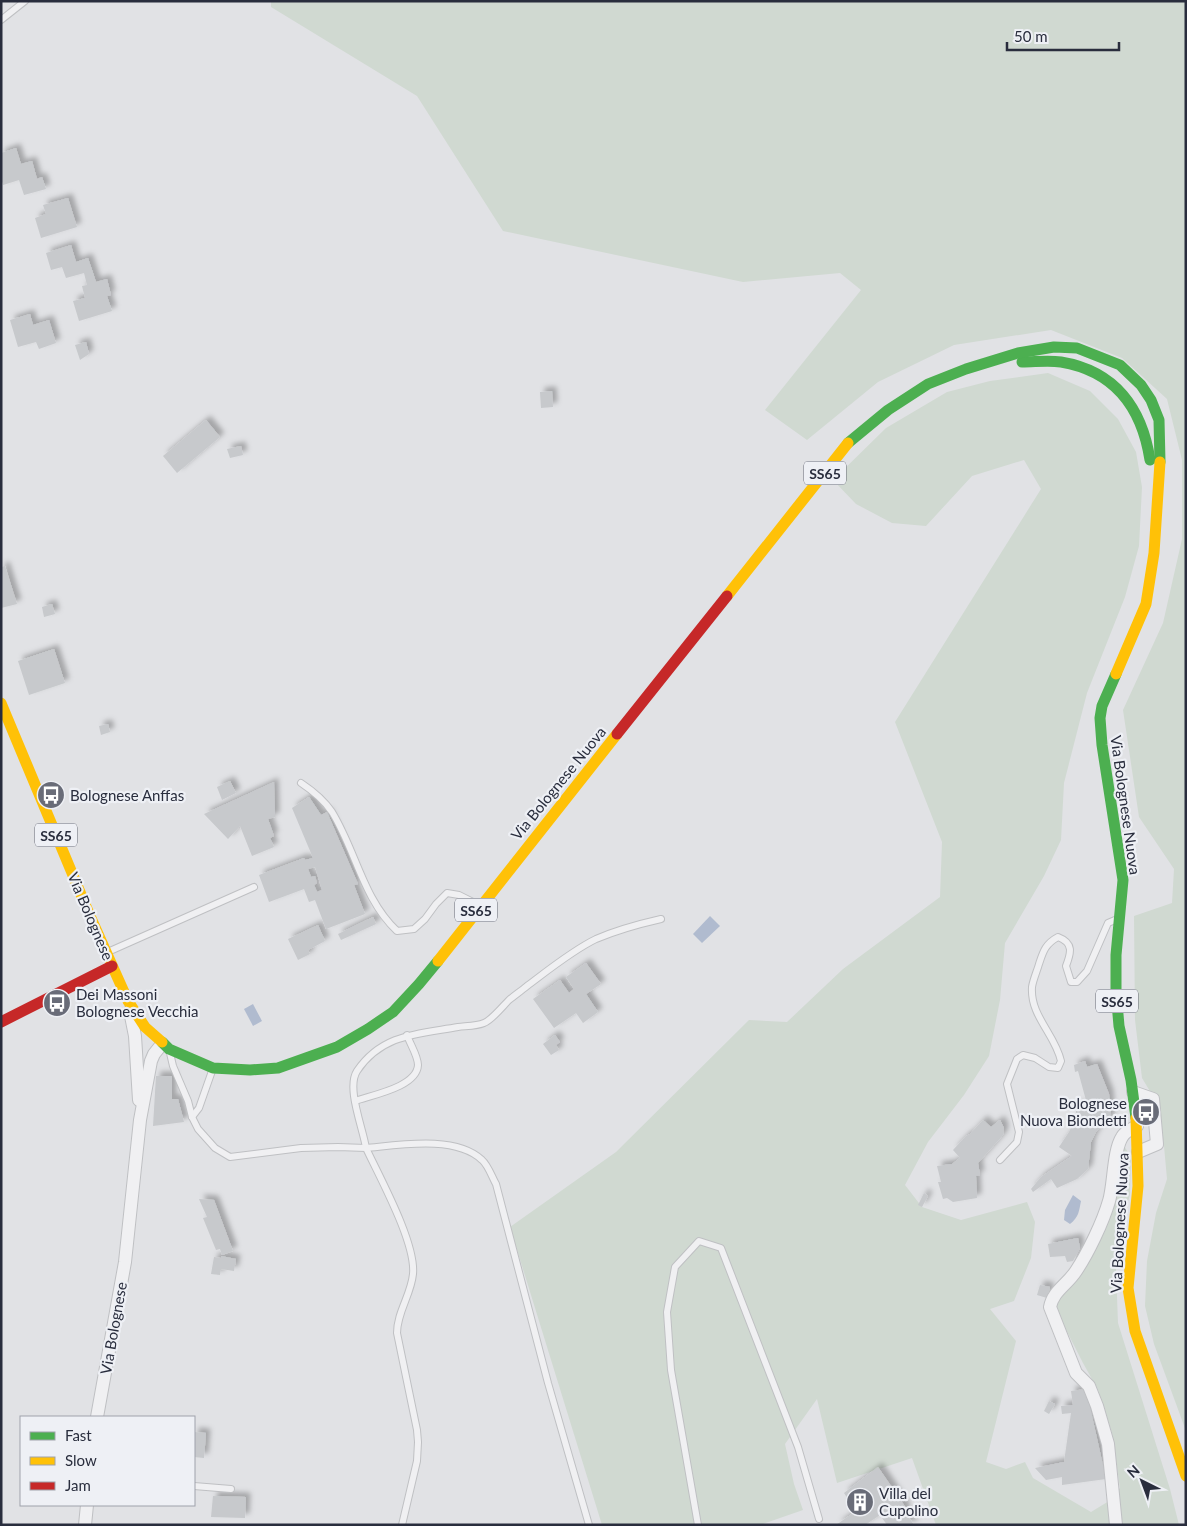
<svg xmlns="http://www.w3.org/2000/svg" width="1187" height="1526" font-family="Lato,sans-serif">
<defs>
<filter id="shadow"><feDropShadow dx="4.5" dy="-4.5" stdDeviation="2.5" flood-color="#0004"/></filter>
</defs>
<rect width="100%" height="100%" fill="#e1e2e5"/>
<!-- green -->
<g fill="#d0d9d1">
<polygon points="271,1 1186,1 1186,1431 1154,1344 1145,1306 1147,1261 1156,1213 1167,1179 1164,1146 1157,1103 1142,1078 1135,1020 1134,916 1172,903 1174,869 1139,817 1123,710 1163,623 1182,539 1182,460 1167,399 1122,358 1051,330 954,345 878,382 807,440 765,410 861,290 840,273 743,282 503,231 417,96 271,7"/>
<polygon points="1048,373 1090,391 1118,419 1136,452 1142,487 1139,546 1125,597 1087,693 1064,783 1061,840 1044,876 1005,943 1000,1000 989,1056 964,1095 928,1142 905,1185 922,1207 961,1220 1027,1202 1035,1222 1031,1258 1014,1301 990,1309 1016,1341 986,1462 1006,1469 1025,1462 1033,1478 1091,1512 1109,1501 1120,1488 1112,1433 1098,1390 1083,1363 1055,1308 1058,1296 1118,1179 1124,1146 1131,1157 1130,1195 1115,1243 1118,1323 1170,1489 1179,1525 936,1525 912,1458 837,1483 817,1399 785,1444 794,1484 803,1510 760,1525 602,1525 510,1227 616,1152 749,1020 787,1022 843,969 940,897 942,842 895,722 1041,489 1024,460 972,476 926,526 892,523 856,504 833,480 886,428 947,392 990,381"/>
</g>
<!-- water -->
<g fill="#b0bbcf">
<polygon points="710,916 720,926 702,943 693,934"/>
<polygon points="253,1004 262,1021 253,1026 244,1009"/>
<path d="M 1073,1195 L 1081,1201 C 1079,1211 1079,1217 1070,1224 L 1064,1220 L 1065,1210 Z"/>
</g>
<!-- building -->
<g fill="#c7c9cc" fill-rule="evenodd" filter="url(#shadow)">
<polygon points="16,148 21,164 32,161 37,179 42,177 46,189 24,195 19,180 3,185 1,178 1,153"/>
<polygon points="68,198 77,227 41,238 35,218 46,214 43,205"/>
<polygon points="71,245 76,262 88,258 96,282 107,279 111,295 107,296 112,311 79,321 73,301 85,298 82,286 87,285 84,273 66,278 62,267 51,270 46,253"/>
<polygon points="30,314 33,325 49,320 56,343 39,349 36,342 18,347 10,320"/>
<polygon points="86,342 89,354 80,360 75,345"/>
<polygon points="552,391 553,407 541,408 540,392"/>
<polygon points="206,420 220,437 177,473 163,456"/>
<polygon points="241,446 243,455 230,458 227,449"/>
<polygon points="5,566 17,604 1,608 1,567"/>
<polygon points="52,604 55,614 44,617 42,607"/>
<polygon points="54,649 65,683 29,695 18,661"/>
<polygon points="108,724 110,732 101,735 99,726"/>
<polygon points="230,781 236,793 222,800 217,787"/>
<polygon points="274,782 275,817 268,819 274,836 270,838 274,847 252,856 240,826 228,839 204,814"/>
<path d="M 309,797 L 321,815 L 327,812 L 358,884 L 354,885 L 365,914 L 326,929 L 315,900 L 309,902 L 304,889 L 269,902 L 259,875 L 304,858 L 305,860 L 313,858 L 292,808 ZM 315,867 L 322,890 L 317,892 L 314,885 L 317,883 L 315,876 L 311,877 L 308,869 Z"/>
<polygon points="373,917 376,924 341,940 338,934"/>
<polygon points="318,925 325,941 308,950 310,954 298,960 288,939"/>
<polygon points="586,963 601,984 586,994 598,1012 583,1023 576,1013 554,1028 533,999 560,980 569,993 574,989 566,977"/>
<polygon points="555,1035 560,1042 556,1045 559,1050 551,1055 543,1044"/>
<polygon points="1085,1061 1087,1067 1097,1064 1109,1094 1111,1117 1096,1132 1091,1142 1088,1169 1077,1179 1057,1188 1051,1179 1033,1192 1031,1189 1041,1177 1072,1156 1059,1147 1069,1132 1076,1117 1076,1106 1087,1104 1078,1071 1075,1072 1074,1065"/>
<polygon points="156,1076 172,1076 172,1099 178,1099 184,1122 153,1126"/>
<polygon points="983,1120 991,1127 1000,1120 1004,1128 1003,1135 978,1163 980,1175 976,1176 977,1198 953,1202 947,1198 943,1199 938,1182 941,1182 937,1166 952,1164 960,1158 953,1150 966,1136 970,1134"/>
<polygon points="924,1193 928,1196 922,1207 918,1205"/>
<polygon points="199,1199 214,1200 233,1251 222,1255 220,1249 216,1250 203,1218 207,1217"/>
<polygon points="1078,1238 1080,1248 1073,1261 1067,1262 1065,1256 1050,1257 1048,1244"/>
<polygon points="221,1256 236,1259 234,1271 221,1269 220,1275 211,1274 214,1257 221,1258"/>
<polygon points="1040,1285 1050,1287 1047,1298 1037,1295"/>
<polygon points="1086,1389 1106,1479 1062,1485 1062,1477 1046,1480 1035,1468 1064,1462 1071,1413 1062,1414 1061,1406 1073,1405 1071,1391"/>
<polygon points="1049,1401 1055,1404 1049,1414 1044,1411"/>
<polygon points="194,1432 206,1433 204,1458 194,1457"/>
<polygon points="878,1467 906,1508 904,1510 914,1525 887,1525 880,1515 865,1525 836,1525 856,1511 844,1493"/>
<polygon points="213,1496 246,1497 245,1518 211,1517"/>
</g>
<g fill="none" stroke-linecap="round" stroke-linejoin="round">
<!-- lane casing -->
<g stroke="#bfc0c3" stroke-width="8">
<g id="lane">
<polyline points="1,20 25,1"/>
<path d="M 301,783 C 313,791 324,800 332,812 C 356,851 363,899 397,931 L 414,929 L 425,919 L 436,904 L 447,893 L 459,895 L 479,905"/>
<polyline points="110,951 254,887"/>
<path d="M 170,1053 L 173,1066 L 188,1101 L 192,1117 L 198,1129 L 215,1148 L 230,1157 L 301,1148 L 338,1147 L 366,1148 C 380,1178 416,1243 413,1274 C 411,1295 397,1312 397,1333 L 417,1430 L 418,1442 L 417,1461 L 402,1525"/>
<path d="M 355,1101 C 372,1095 417,1087 418,1065 C 418,1056 410,1044 407,1035"/>
<polyline points="192,1117 199,1108 212,1071"/>
<path d="M 1000,1160 L 1017,1142 L 1019,1132 L 1007,1084 L 1017,1059 L 1023,1055 L 1035,1058 L 1049,1067 L 1058,1068 L 1061,1061 C 1055,1034 1030,1016 1032,987 C 1033,980 1037,971 1039,964 C 1043,952 1045,944 1058,937 C 1074,943 1071,953 1066,966 L 1071,982 L 1077,982 L 1087,971 L 1108,923 L 1115,920"/>
<polyline points="194,1486 231,1489"/>
<path d="M 589,1525 L 548,1383 L 496,1184 C 492,1177 488,1165 482,1160 C 456,1135 399,1145 366,1148 C 363,1128 346,1088 357,1071 C 382,1034 418,1034 458,1027 C 466,1026 477,1026 484,1023 C 492,1020 503,1006 509,1000 C 515,995 521,991 527,986 C 547,971 573,950 596,939 C 617,930 639,924 661,919"/>
<polyline points="698,1525 671,1370 667,1312 675,1267 699,1241 721,1248 798,1447 819,1519"/>
</g>
</g>
<!-- street casing -->
<g stroke="#bfc0c3" stroke-width="14">
<g id="street">
<polyline points="130,1011 135,1036 139,1100"/>
<polyline points="1133,1092 1153,1099 1157,1144 1138,1152"/>
<polyline points="97,1417 125,1262 140,1120 151,1061 154,1054 162,1044"/>
<polyline points="85,1525 87,1505"/>
<path d="M 1116,1525 L 1108,1444 L 1097,1406 L 1089,1386 L 1076,1373 L 1050,1307 C 1053,1291 1067,1285 1076,1271 C 1088,1253 1103,1222 1109,1201 C 1114,1185 1113,1151 1122,1137 C 1125,1131 1132,1129 1137,1126"/>
</g>
</g>
<!-- lane -->
<use href="#lane" stroke="#f0f0f2" stroke-width="6"/>
<!-- street -->
<use href="#street" stroke="#f0f0f2" stroke-width="12"/>
<!-- fast -->
<g stroke="#4caf50" stroke-width="11">
<path d="M 1022,362 C 1035,362 1048,360 1061,362 C 1115,371 1142,408 1150,460"/>
<polyline points="848,443 888,410 928,384 966,369 1018,353 1054,347 1077,348 1120,365 1141,385 1151,400 1159,420 1160,462"/>
<polyline points="1116,674 1102,706 1100,718 1102,745 1123,880 1116,955 1116,991 1119,1026 1131,1080 1136,1118"/>
<polyline points="162,1042 169,1049 213,1068 250,1070 278,1068 337,1047 368,1029 393,1012 419,984 438,961"/>
</g>
<!-- slow -->
<g stroke="#ffc107" stroke-width="11">
<polyline points="727,596 848,443"/>
<polyline points="1116,674 1146,604 1154,553 1160,462"/>
<polyline points="1,703 90,916 128,1001 145,1027 162,1042"/>
<polyline points="438,961 617,734"/>
<polyline points="1136,1118 1138,1186 1128,1288 1135,1331 1186,1476"/>
</g>
<!-- jam -->
<g stroke="#c62828" stroke-width="11">
<polyline points="617,734 727,596"/>
<polyline points="1,1022 112,966"/>
</g>
</g>
<!-- icons -->
<defs>
<g id="bus-disc" transform="scale(1.4375)"><circle r="9.5" fill="#696c78" stroke="#eef0f5"/><path d="M-5-6H5V4H4V6H2V4H-2V6H-4V4H-5ZM-3.5-4V0h7V-4ZM-3.5 1.2v1.5H-2V1.2ZM2 1.2v1.5H3.5V1.2Z" fill="#fff"/></g>
<g id="building-disc" transform="scale(1.4375)"><circle r="9.5" fill="#696c78" stroke="#eef0f5"/><path d="M-4-6H4V6H1V3H-1V6H-4ZM-2.5-4.3h1.7v1.8h-1.7ZM.8-4.3h1.7v1.8H.8ZM-2.5-1h1.7V.8h-1.7ZM.8-1h1.7V.8H.8Z" fill="#fff"/></g>
</defs>
<g fill-rule="evenodd">
<use href="#bus-disc" x="51" y="795"/>
<use href="#bus-disc" x="57" y="1003"/>
<use href="#bus-disc" x="1146" y="1112"/>
<use href="#building-disc" x="860" y="1502"/>
</g>
<g text-anchor="middle" dominant-baseline="central" stroke-width="4.5" stroke-linejoin="round" paint-order="stroke">
<!-- shield labels -->
<g fill="#eef0f5" stroke="#646874" stroke-width="1">
<rect x="804" y="461.5" width="42" height="23" rx="4"/>
<rect x="35" y="823.5" width="42" height="23" rx="4"/>
<rect x="455" y="898.5" width="42" height="23" rx="4"/>
<rect x="1096" y="989.5" width="42" height="23" rx="4"/>
</g>
<g font-size="14" font-weight="bold" fill="#292d3d">
<text x="825" y="473">SS65</text>
<text x="56" y="835">SS65</text>
<text x="476" y="910">SS65</text>
<text x="1117" y="1001">SS65</text>
</g>
<!-- street labels -->
<g font-size="15" fill="#292d3d" stroke="#eef0f5">
<text transform="translate(558 783) rotate(-51)">Via Bolognese Nuova</text>
<text transform="translate(1126 805) rotate(82)">Via Bolognese Nuova</text>
<text transform="translate(91 916) rotate(67)">Via Bolognese</text>
<text transform="translate(1119 1223) rotate(-87)">Via Bolognese Nuova</text>
<text transform="translate(113 1328) rotate(-80)">Via Bolognese</text>
</g>
<!-- poi labels -->
<g font-size="15" fill="#292d3d" stroke="#eef0f5" text-anchor="start">
<text x="70" y="795">Bolognese Anffas</text>
<text x="76" y="994">Dei Massoni<tspan x="76" dy="17">Bolognese Vecchia</tspan></text>
<text x="1127" y="1103" text-anchor="end">Bolognese<tspan x="1127" dy="17">Nuova Biondetti</tspan></text>
<text x="879" y="1493">Villa del<tspan x="879" dy="17">Cupolino</tspan></text>
</g>
</g>
<!-- border -->
<rect width="1187" height="1526" fill="none" stroke="#292d3d" stroke-width="5"/>
<!-- legend -->
<rect x="20" y="1416" width="175" height="90" fill="#eef0f5" stroke="#9fa2ab"/>
<rect x="30" y="1432" width="25" height="8" fill="#4caf50" stroke="#9fa2ab"/>
<text x="65" y="1441" font-size="15" fill="#292d3d">Fast</text>
<rect x="30" y="1457" width="25" height="8" fill="#ffc107" stroke="#9fa2ab"/>
<text x="65" y="1466" font-size="15" fill="#292d3d">Slow</text>
<rect x="30" y="1482" width="25" height="8" fill="#c62828" stroke="#9fa2ab"/>
<text x="65" y="1491" font-size="15" fill="#292d3d">Jam</text>
<!-- north arrow -->
<g transform="translate(1142 1481) rotate(318)" stroke="#eef0f5" stroke-width="4" paint-order="stroke">
<path d="M0-4L9 19L0 12L-9 19Z" fill="#292d3d"/>
<text y="-8" font-size="14" font-weight="bold" text-anchor="middle" fill="#292d3d">N</text>
</g>
<!-- scale -->
<path d="M1007 42v8h112v-8" fill="none" stroke="#292d3d" stroke-width="2.5"/>
<text x="1014" y="42" font-size="15" fill="#292d3d" stroke="#eef0f5" stroke-width="4" paint-order="stroke">50 m</text>
</svg>
